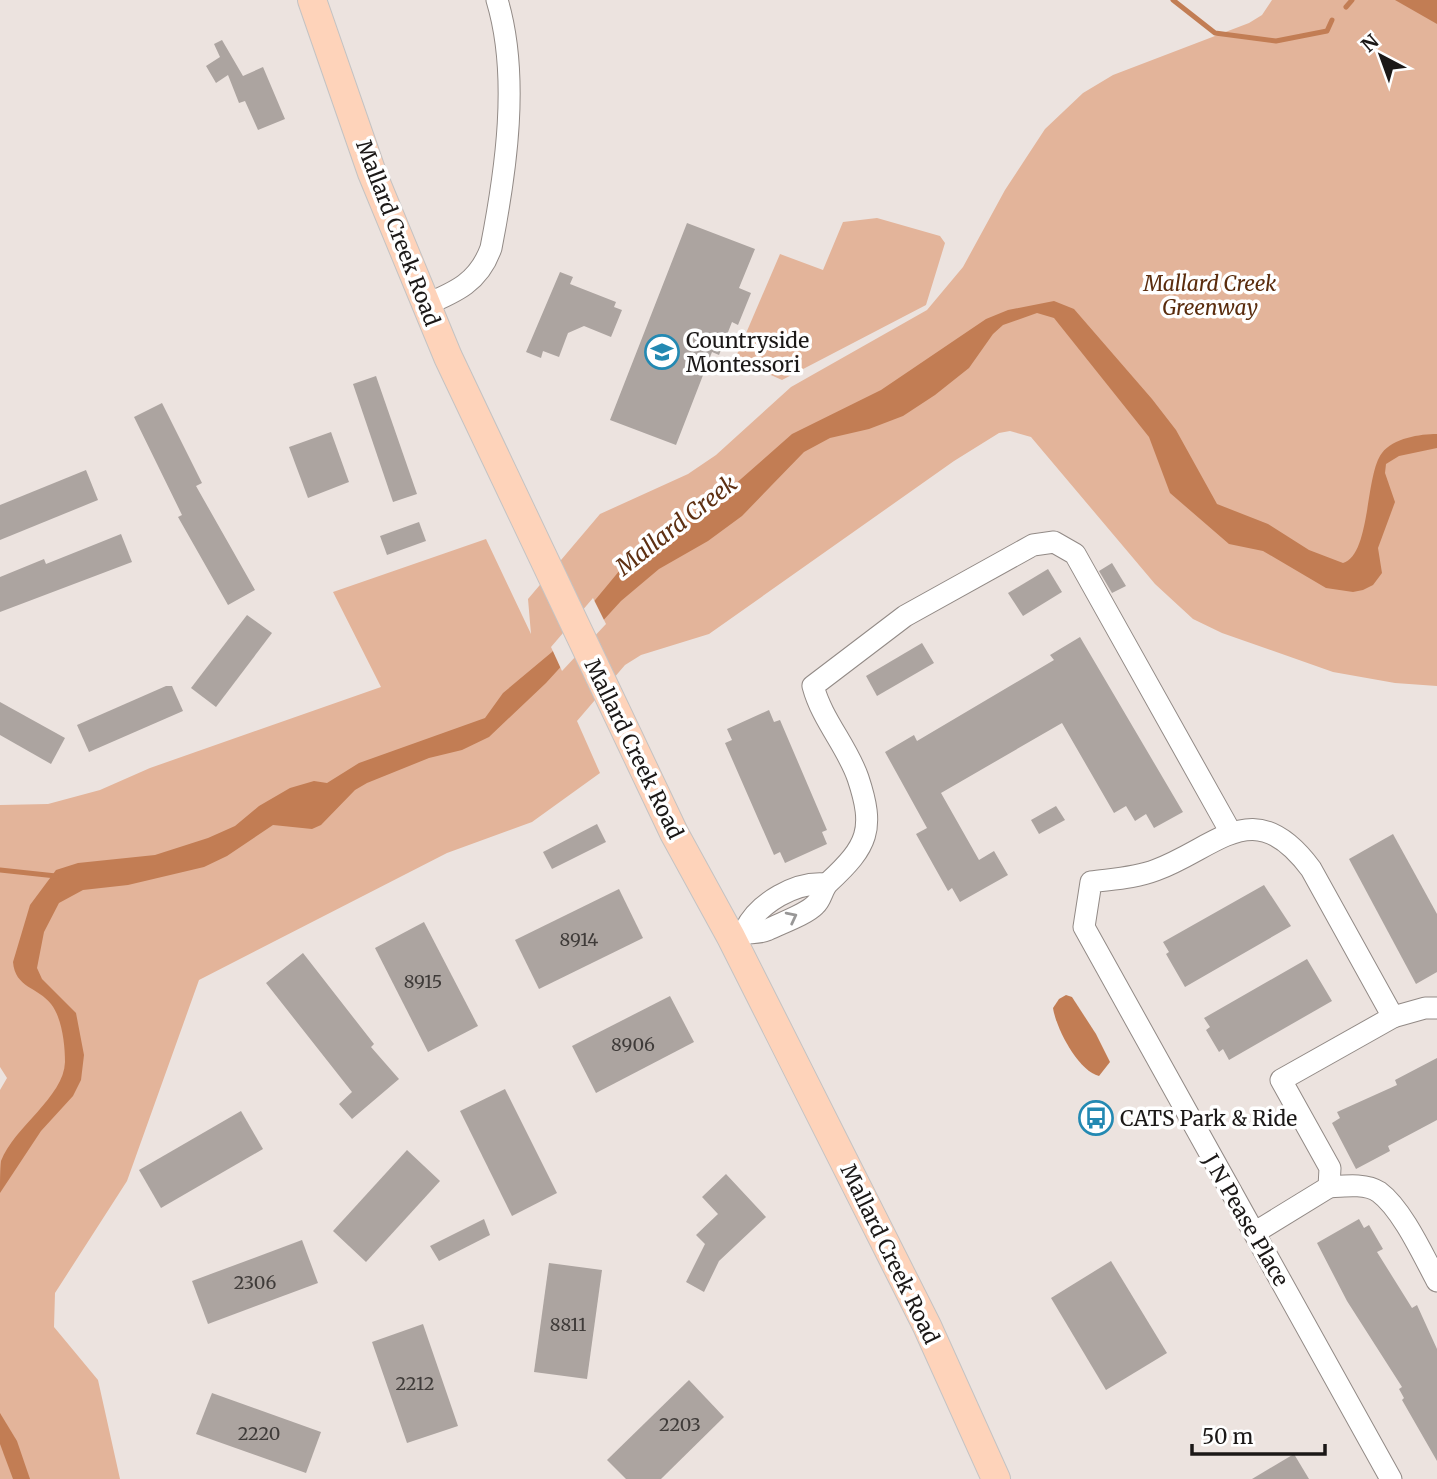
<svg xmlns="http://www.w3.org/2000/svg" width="1437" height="1479" font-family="Merriweather,serif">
<rect width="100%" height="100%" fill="#ece3df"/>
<!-- green -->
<g fill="#e3b49a">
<polygon points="1272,0 1437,0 1437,686 1395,683 1333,672 1222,633 1193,619 1155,584 1031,437 1010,431 999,433 954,461 709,634 641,655 625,665 577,721 600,773 532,822 447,853 199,980 127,1181 55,1293 54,1327 98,1380 120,1479 0,1479 0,1090 7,1078 0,1067 0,805 48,804 100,790 150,768 381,687 333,592 486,539 531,634 528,599 600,514 688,474 716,455 791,387 927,310 963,267 1005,190 1045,129 1083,93 1113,75 1249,23 1262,15"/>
<polygon points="877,218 940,236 945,243 926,305 782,380 735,359 780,254 823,270 843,222"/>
</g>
<!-- water -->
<g fill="#c27d54">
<polygon points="1395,0 1437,0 1437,24"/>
<path d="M 1054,301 L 1074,309 L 1152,399 L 1176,430 L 1217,504 L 1268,524 L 1309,550 L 1343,563 C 1371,555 1365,474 1382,453 C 1393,438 1420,434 1437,434 L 1437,448 L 1399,456 L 1386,464 L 1385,473 L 1395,502 L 1378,548 L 1382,573 L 1373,585 L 1363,590 L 1353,592 L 1326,588 L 1263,551 L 1229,544 L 1170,493 L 1149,437 L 1054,318 L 1037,313 L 1003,325 L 993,334 L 969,368 L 935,395 L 903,416 L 869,429 L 830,438 L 804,452 L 742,516 L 708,541 L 659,569 L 621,601 L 546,683 L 489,737 L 462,750 L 429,758 L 367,783 L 355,790 L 321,825 L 312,829 L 273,825 L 227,856 L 204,867 L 128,885 L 83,890 L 59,903 L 44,932 L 37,968 L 42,979 L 76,1013 L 84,1055 L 81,1080 L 73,1096 L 41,1131 L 0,1193 C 0,1184 0,1169 1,1161 C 14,1127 64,1097 65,1062 C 65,1044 62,1018 51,1004 C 38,987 15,988 13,962 L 30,905 L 56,870 L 78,863 L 155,855 L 208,838 L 235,826 L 259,806 L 290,788 L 314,781 L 327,783 L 359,763 L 485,718 L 503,693 L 552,652 L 625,564 L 658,536 L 725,493 L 792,434 L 881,390 L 986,319 L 1008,310 Z"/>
<path d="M 1066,995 L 1072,997 L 1096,1034 L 1110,1062 L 1099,1076 C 1078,1071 1056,1028 1053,1008 L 1059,999 Z"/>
<polygon points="0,1413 17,1441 30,1479 13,1479 0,1444"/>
</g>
<!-- pier -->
<polygon fill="#ece3df" points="593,598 606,624 562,671 551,647"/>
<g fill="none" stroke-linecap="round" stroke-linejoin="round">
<!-- stream -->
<g stroke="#c27d54" stroke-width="5">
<polyline points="1173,0 1215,33 1276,41 1327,31 1332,20"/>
<polyline points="1346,7 1352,0"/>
<polyline points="0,870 56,876"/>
</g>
</g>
<!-- building -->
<g fill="#aca4a0">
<polygon points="222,40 243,76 263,67 285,119 258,130 245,101 239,103 228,75 216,83 206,66 220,57 214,44"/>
<polygon points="687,223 755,249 739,288 751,293 738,325 732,322 719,355 712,352 676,445 610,420"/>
<polygon points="560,272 573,277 570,284 616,302 614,307 622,310 611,337 584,326 568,333 559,357 543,351 541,358 526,352"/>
<polygon points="376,376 417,494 393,502 353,384"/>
<polygon points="162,403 202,483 196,486 255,590 228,605 178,517 182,515 134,417"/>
<polygon points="331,432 349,482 308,498 289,447"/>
<polygon points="86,470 98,500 0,540 0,505"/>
<polygon points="419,522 426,541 387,555 380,536"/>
<polygon points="121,534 132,562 0,612 0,577 44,559 46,564"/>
<polygon points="1112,563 1126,586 1112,593 1099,571"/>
<polygon points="1048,569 1062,592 1023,616 1008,593"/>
<polygon points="247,615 272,633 216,707 191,688"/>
<polygon points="1080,637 1183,812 1154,828 1146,814 1135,821 1126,806 1114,813 1062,723 941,793 979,860 994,851 1008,875 960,902 952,888 948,891 916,834 927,828 885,752 914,735 917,741 1054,660 1050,655"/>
<polygon points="922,643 934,663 877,696 866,676"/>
<polygon points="166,686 172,686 183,711 89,752 77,725"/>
<polygon points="0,702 65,738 51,764 0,735"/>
<polygon points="769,710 774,722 780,720 827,830 822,832 827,844 785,863 780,852 774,855 725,743 732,740 727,729"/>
<polygon points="1056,806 1065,820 1039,834 1031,820"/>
<polygon points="597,824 606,842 552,869 543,852"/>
<polygon points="1393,834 1437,914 1437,972 1416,984 1349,859"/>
<polygon points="1264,885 1291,926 1185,987 1166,954 1169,952 1163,942"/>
<polygon points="619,889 643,938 539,989 515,940"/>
<polygon points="424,922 478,1026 428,1052 375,948"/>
<polygon points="303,953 374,1044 371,1047 399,1079 352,1119 339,1104 352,1092 266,983"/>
<polygon points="1307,959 1332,1001 1229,1060 1223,1049 1219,1052 1206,1030 1210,1027 1204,1018"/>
<polygon points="670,996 694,1042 596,1093 572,1046"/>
<polygon points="1437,1058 1437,1120 1388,1146 1390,1151 1356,1169 1332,1123 1340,1118 1337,1112 1397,1085 1395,1080"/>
<polygon points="505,1089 557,1193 512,1216 460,1111"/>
<polygon points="1100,1107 1107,1121 1087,1131 1080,1116"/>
<polygon points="241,1111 263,1149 161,1208 139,1170"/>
<polygon points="407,1150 440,1181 366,1262 333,1231"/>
<polygon points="726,1174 766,1217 719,1261 704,1292 686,1282 705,1244 696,1235 718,1214 702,1197"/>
<polygon points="484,1219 490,1235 439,1261 430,1246"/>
<polygon points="1359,1219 1364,1228 1369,1225 1383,1249 1377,1252 1412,1308 1417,1305 1437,1349 1437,1461 1402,1400 1404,1398 1399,1389 1402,1387 1347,1301 1317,1243"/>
<polygon points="302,1240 318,1283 208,1324 192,1281"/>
<polygon points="1111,1261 1167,1353 1106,1390 1051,1298"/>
<polygon points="549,1263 602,1270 587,1379 534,1372"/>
<polygon points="423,1324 458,1426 407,1443 372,1342"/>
<polygon points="689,1380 724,1417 661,1479 626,1479 607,1460"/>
<polygon points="212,1393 321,1432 306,1473 196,1434"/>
<polygon points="1294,1454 1309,1479 1252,1479"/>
</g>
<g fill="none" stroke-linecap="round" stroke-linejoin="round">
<!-- minor casing -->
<g stroke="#928a86" stroke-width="23">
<g id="minor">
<path d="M 425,305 C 456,292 479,282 491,248 C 506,171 520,76 497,0"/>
<path d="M 745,930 C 758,903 796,881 826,884"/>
<path d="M 731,937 C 746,930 756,935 767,930 C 781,923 805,915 815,905 C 822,899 822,888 829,882 C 868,846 875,829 858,778 C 847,746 822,720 813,686 L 905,616 L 1033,545 L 1054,542 L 1075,554 L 1230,831"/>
<polyline points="1393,1017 1425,1008 1437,1008"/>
<path d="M 1329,1187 C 1344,1186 1366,1183 1379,1192 C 1402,1209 1423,1255 1437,1281"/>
<path d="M 1254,1233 L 1329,1187 L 1330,1168 L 1281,1080 L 1393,1017 L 1311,869 C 1254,792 1218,847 1156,870 C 1135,878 1112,879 1091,882 L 1084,927 L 1391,1479"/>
</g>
</g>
<!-- major casing -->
<g stroke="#c4c3c3" stroke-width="30">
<polyline id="major" points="312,0 372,173 448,357 674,833 731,937 927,1326 996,1479"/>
</g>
<!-- minor -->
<use href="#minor" stroke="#fff" stroke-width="21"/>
<!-- major -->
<use href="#major" stroke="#fed3ba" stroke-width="28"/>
</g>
<!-- one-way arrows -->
<defs><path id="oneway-chevron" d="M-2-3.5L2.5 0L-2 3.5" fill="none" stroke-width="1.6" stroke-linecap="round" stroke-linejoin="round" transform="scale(1.75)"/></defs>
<use stroke="#989797" href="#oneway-chevron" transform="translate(792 917) rotate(-27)"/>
<!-- icons -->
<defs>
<g id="school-ring" transform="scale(1.75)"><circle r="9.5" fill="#fff" stroke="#2389b2" stroke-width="1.5"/><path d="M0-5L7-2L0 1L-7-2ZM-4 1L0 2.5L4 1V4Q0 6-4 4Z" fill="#2389b2"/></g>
<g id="bus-ring" transform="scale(1.75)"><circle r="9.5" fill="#fff" stroke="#2389b2" stroke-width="1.5"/><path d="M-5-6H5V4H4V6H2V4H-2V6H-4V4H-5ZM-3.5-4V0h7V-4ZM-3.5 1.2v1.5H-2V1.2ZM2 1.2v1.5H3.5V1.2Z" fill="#2389b2"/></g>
</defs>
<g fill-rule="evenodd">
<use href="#school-ring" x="662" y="352"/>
<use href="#bus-ring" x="1096" y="1118"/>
</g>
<g text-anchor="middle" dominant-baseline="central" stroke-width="7" stroke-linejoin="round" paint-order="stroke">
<!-- number labels -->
<g font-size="18" fill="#3f3b39">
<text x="579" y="939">8914</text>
<text x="423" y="981">8915</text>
<text x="633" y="1044">8906</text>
<text x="255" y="1282">2306</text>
<text x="568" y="1324">8811</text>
<text x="415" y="1383">2212</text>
<text x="680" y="1424">2203</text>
<text x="259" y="1433">2220</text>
</g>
<!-- street labels -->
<g font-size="21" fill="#1b1817" stroke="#fff">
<text transform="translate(398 233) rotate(69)">Mallard Creek Road</text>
<text transform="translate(634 749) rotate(64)">Mallard Creek Road</text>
<text transform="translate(1246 1220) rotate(60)">J N Pease Place</text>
<text transform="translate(890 1254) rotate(64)">Mallard Creek Road</text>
</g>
<!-- park labels -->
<g font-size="21" font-style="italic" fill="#5a2c0d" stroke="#fff">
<text x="1210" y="283">Mallard Creek<tspan x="1210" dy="24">Greenway</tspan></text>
</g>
<!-- poi labels -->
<g font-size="21" fill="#1b1817" stroke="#fff" text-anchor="start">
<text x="686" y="340">Countryside<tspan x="686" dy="24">Montessori</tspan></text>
<text x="1120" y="1118">CATS Park &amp; Ride</text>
</g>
<!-- water labels -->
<g font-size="23" font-style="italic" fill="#5e3012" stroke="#fff">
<text transform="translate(676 525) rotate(-38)">Mallard Creek</text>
</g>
</g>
<!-- north arrow -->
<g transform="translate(1381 56) rotate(319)" stroke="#ffffff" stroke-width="5" paint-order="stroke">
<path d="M0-5L12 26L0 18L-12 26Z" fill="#1b1817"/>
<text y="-10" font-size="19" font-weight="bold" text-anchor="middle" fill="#1b1817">N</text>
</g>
<!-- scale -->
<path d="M1192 1444v10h133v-10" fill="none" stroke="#1b1817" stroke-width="3.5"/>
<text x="1202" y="1444" font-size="21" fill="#1b1817" stroke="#ffffff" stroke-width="5" paint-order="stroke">50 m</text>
</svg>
